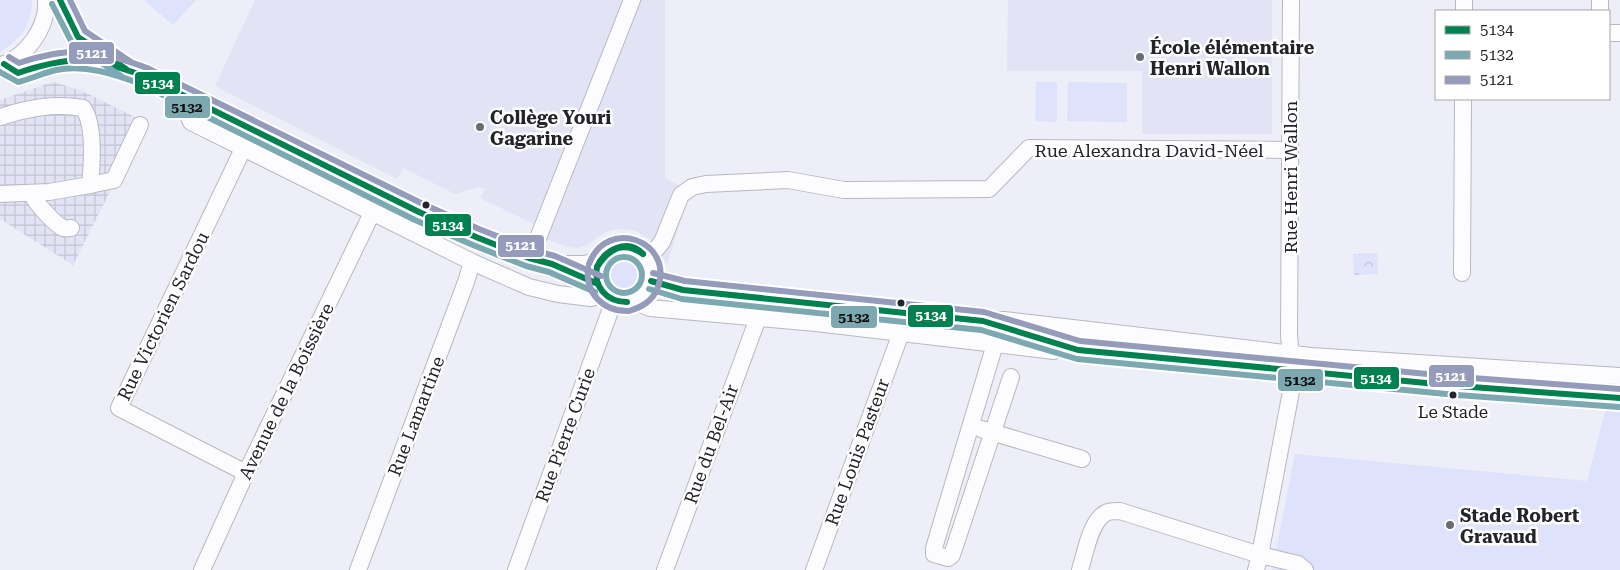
<svg xmlns="http://www.w3.org/2000/svg" width="1620" height="570" font-family="'Roboto Serif',serif">
<defs>
<pattern id="industrial-grid" width="8" height="8" patternUnits="userSpaceOnUse" patternTransform="scale(1.25)"><rect width="8" height="8" fill="#e2e4f6"/><path d="M0 4h8M4 0v8" fill="none" stroke="#c2c3d3"/></pattern>
<pattern id="park-crowns" width="20" height="18" patternUnits="userSpaceOnUse" patternTransform="scale(1.25)"><rect width="20" height="18" fill="#dfe2fb"/><path d="M2 6a3 3 0 1 1 6 0M12 15a3 3 0 1 1 6 0" fill="none" stroke="#bfc2d7"/></pattern>
</defs>
<rect width="100%" height="100%" fill="#edeef8"/>
<!-- built -->
<g fill="#e2e4f6">
<polygon points="255,0 665,0 665,178 690,192 667,264 651,240 636,231 624,229 612,230 604,233 586,246 577,248 565,246 543,238 546,230 480,198 485,189 479,187 455,194 403,168 397,179 215,86"/>
<polygon points="1008,0 1272,0 1272,134 1142,134 1142,71 1007,71"/>
</g>
<!-- industrial -->
<polygon fill="url(#industrial-grid)" points="53,82 80,90 145,122 73,265 0,219 0,100"/>
<!-- grass -->
<g fill="#dfe2fb">
<path d="M 0,0 L 32,0 C 32,25 20,39 0,52 Z"/>
<polygon points="144,0 196,0 173,25"/>
<polygon points="1036,82 1056,82 1057,84 1057,119 1055,122 1037,121 1035,118"/>
<polygon points="1068,82 1127,83 1127,122 1067,121"/>
<circle cx="623" cy="274" r="19"/>
<polygon points="1607,404 1620,406 1620,570 1272,570 1295,454 1587,481"/>
</g>
<!-- park -->
<polygon fill="url(#park-crowns)" points="1377,253 1378,274 1354,275 1353,254"/>
<g fill="none" stroke-linecap="round" stroke-linejoin="round">
<!-- minor casing -->
<g stroke="#b8b9c0" stroke-width="18">
<g id="minor">
<polyline points="60,0 78,37 117,63"/>
<polyline points="1600,0 1600,11"/>
<polyline points="1464,11 1464,0"/>
<polyline points="1609,33 1620,33"/>
<path d="M 4,64 L 18,73 C 33,68 51,61 67,60 C 92,58 120,67 144,76 L 419,212 L 476,237 L 529,258 L 552,264 L 598,284"/>
<path d="M 0,66 C 26,57 48,28 46,0"/>
<polyline points="180,95 191,122 472,262 529,287 558,294 591,298 605,295"/>
<path d="M 0,117 C 29,108 53,103 83,108 C 95,124 92,165 90,185 L 49,192 L 0,194"/>
<polyline points="243,149 119,408 246,473"/>
<polyline points="90,185 114,180 140,125"/>
<path d="M 32,193 C 33,201 55,224 63,228 C 66,229 69,228 71,228"/>
<circle cx="624" cy="274" r="28"/>
<polyline points="529,258 538,238 632,0"/>
<polyline points="648,259 662,242 681,195 692,187 706,184 788,180 844,190 989,189 1029,148 1290,150"/>
<polyline points="557,264 585,264 600,260"/>
<polyline points="1462,273 1463,99"/>
<polyline points="651,281 683,290 983,321 1004,320 1311,356 1620,376"/>
<polyline points="633,301 650,308 816,323 1054,351"/>
<polyline points="1004,327 1078,350 1458,386 1620,398"/>
<polyline points="995,344 934,548 934,554 948,558 952,555 1011,377"/>
<polyline points="981,429 1082,459"/>
<polyline points="202,570 246,473 372,213"/>
<polyline points="358,570 466,282 472,262"/>
<polyline points="516,570 614,300"/>
<polyline points="665,570 758,318"/>
<polyline points="814,570 901,333"/>
<path d="M 1080,570 C 1085,554 1091,517 1108,512 C 1112,511 1116,511 1120,511 L 1260,555 L 1298,564 L 1305,570"/>
<polyline points="1256,570 1260,555 1293,381 1289,335 1291,0"/>
</g>
</g>
<!-- minor -->
<use href="#minor" stroke="#fcfcfe" stroke-width="16"/>
<!-- bus-1 casing -->
<g stroke="#fff" stroke-width="10">
<g id="bus-1">
<polyline points="60,0 78,37 126,69"/>
<path d="M 4,64 L 18,73 C 71,55 92,57 144,76 L 419,212 L 476,237 L 529,258 L 552,264 L 598,284"/>
<path d="M 597,267 C 593,287 607,302 627,302"/>
<path d="M 597,267 C 604,249 628,238 643,254"/>
<path d="M 597,267 C 609,249 623,240 643,254"/>
<polyline points="651,281 683,290 983,321 1078,350 1458,386 1620,398"/>
</g>
</g>
<!-- bus-2 casing -->
<g stroke="#fff" stroke-width="10">
<g id="bus-2">
<polyline points="52,4 72,43 121,76"/>
<path d="M 0,72 L 18,82 C 31,79 43,73 56,70 C 85,64 114,74 141,84 L 415,220 L 473,245 L 526,266 L 549,272 L 595,292"/>
<circle cx="624" cy="275" r="18"/>
<polyline points="649,289 682,299 981,330 1077,359 1457,395 1619,407"/>
</g>
</g>
<!-- bus-3 casing -->
<g stroke="#fff" stroke-width="10">
<g id="bus-3">
<polyline points="70,0 85,31 131,62"/>
<path d="M 9,57 L 19,63 C 71,46 96,49 147,68 L 423,204 L 479,229 L 532,250 L 555,256 L 601,276"/>
<path d="M 589,264 C 607,216 674,241 658,287 C 653,301 642,307 629,311"/>
<path d="M 588,268 C 585,293 603,311 627,311"/>
<polyline points="653,273 685,281 984,312 1080,341 1459,377 1620,389"/>
</g>
</g>
<!-- bus-1 -->
<use href="#bus-1" stroke="#00814f" stroke-width="6"/>
<!-- bus-2 -->
<use href="#bus-2" stroke="#7ca8b2" stroke-width="6"/>
<!-- bus-3 -->
<use href="#bus-3" stroke="#959bbb" stroke-width="6"/>
</g>
<!-- markers -->
<g fill="#6a6b73" stroke="#fff" stroke-width="2">
<circle cx="1140" cy="57" r="5"/>
<circle cx="480" cy="127" r="5"/>
<circle cx="1450" cy="525" r="5"/>
</g>
<g fill="#23242b" stroke="#fff" stroke-width="2">
<circle cx="426" cy="205" r="4.5"/>
<circle cx="901" cy="303" r="4.5"/>
<circle cx="1453" cy="395" r="4.5"/>
</g>
<g text-anchor="middle" dominant-baseline="central" stroke-width="5" stroke-linejoin="round" paint-order="stroke">
<!-- bus labels -->
<g font-size="17" fill="#23242b" stroke="#fff">
<text x="1453" y="412">Le Stade</text>
</g>
<!-- poi labels -->
<g font-size="18" font-weight="bold" fill="#23242b" stroke="#fff" text-anchor="start">
<text x="1150" y="47">École élémentaire<tspan x="1150" dy="21">Henri Wallon</tspan></text>
<text x="490" y="117">Collège Youri<tspan x="490" dy="21">Gagarine</tspan></text>
<text x="1460" y="515">Stade Robert<tspan x="1460" dy="21">Gravaud</tspan></text>
</g>
<!-- street labels -->
<g font-size="18" fill="#23242b" stroke="#fff">
<text x="1149" y="150">Rue Alexandra David-Néel</text>
<text transform="translate(1290 177) rotate(-90)">Rue Henri Wallon</text>
<text transform="translate(163 316) rotate(-64)">Rue Victorien Sardou</text>
<text transform="translate(286 391) rotate(-64)">Avenue de la Boissière</text>
<text transform="translate(416 416) rotate(-69)">Rue Lamartine</text>
<text transform="translate(565 435) rotate(-70)">Rue Pierre Curie</text>
<text transform="translate(711 444) rotate(-70)">Rue du Bel-Air</text>
<text transform="translate(857 452) rotate(-70)">Rue Louis Pasteur</text>
</g>
</g>
<g stroke="#fff" stroke-width="2">
<rect x="68" y="41" width="47" height="24" rx="5" fill="#959bbb"/>
<rect x="134" y="71" width="47" height="24" rx="5" fill="#00814f"/>
<rect x="164" y="95" width="47" height="24" rx="5" fill="#7ca8b2"/>
<rect x="424" y="213" width="48" height="24" rx="5" fill="#00814f"/>
<rect x="497" y="234" width="48" height="24" rx="5" fill="#959bbb"/>
<rect x="907" y="304" width="47" height="24" rx="5" fill="#00814f"/>
<rect x="830" y="305" width="48" height="24" rx="5" fill="#7ca8b2"/>
<rect x="1428" y="364" width="47" height="24" rx="5" fill="#959bbb"/>
<rect x="1353" y="366" width="47" height="24" rx="5" fill="#00814f"/>
<rect x="1277" y="368" width="47" height="24" rx="5" fill="#7ca8b2"/>
</g>
<g font-size="14" text-anchor="middle" font-weight="bold" fill="#fff">
<text x="92" y="58">5121</text>
<text x="158" y="88">5134</text>
<text x="448" y="230">5134</text>
<text x="521" y="250">5121</text>
<text x="931" y="320">5134</text>
<text x="1451" y="381">5121</text>
<text x="1376" y="383">5134</text>
</g>
<g font-size="14" text-anchor="middle" font-weight="bold" fill="#111">
<text x="187" y="112">5132</text>
<text x="854" y="322">5132</text>
<text x="1300" y="385">5132</text>
</g>
<!-- legend -->
<rect x="1435" y="10" width="175" height="90" fill="#ffffff" stroke="#a7a7aa"/>
<rect x="1445" y="26" width="25" height="8" fill="#00814f" stroke="#a7a7aa"/>
<text x="1480" y="35" font-size="15" fill="#23242b">5134</text>
<rect x="1445" y="51" width="25" height="8" fill="#7ca8b2" stroke="#a7a7aa"/>
<text x="1480" y="60" font-size="15" fill="#23242b">5132</text>
<rect x="1445" y="76" width="25" height="8" fill="#959bbb" stroke="#a7a7aa"/>
<text x="1480" y="85" font-size="15" fill="#23242b">5121</text>
</svg>
